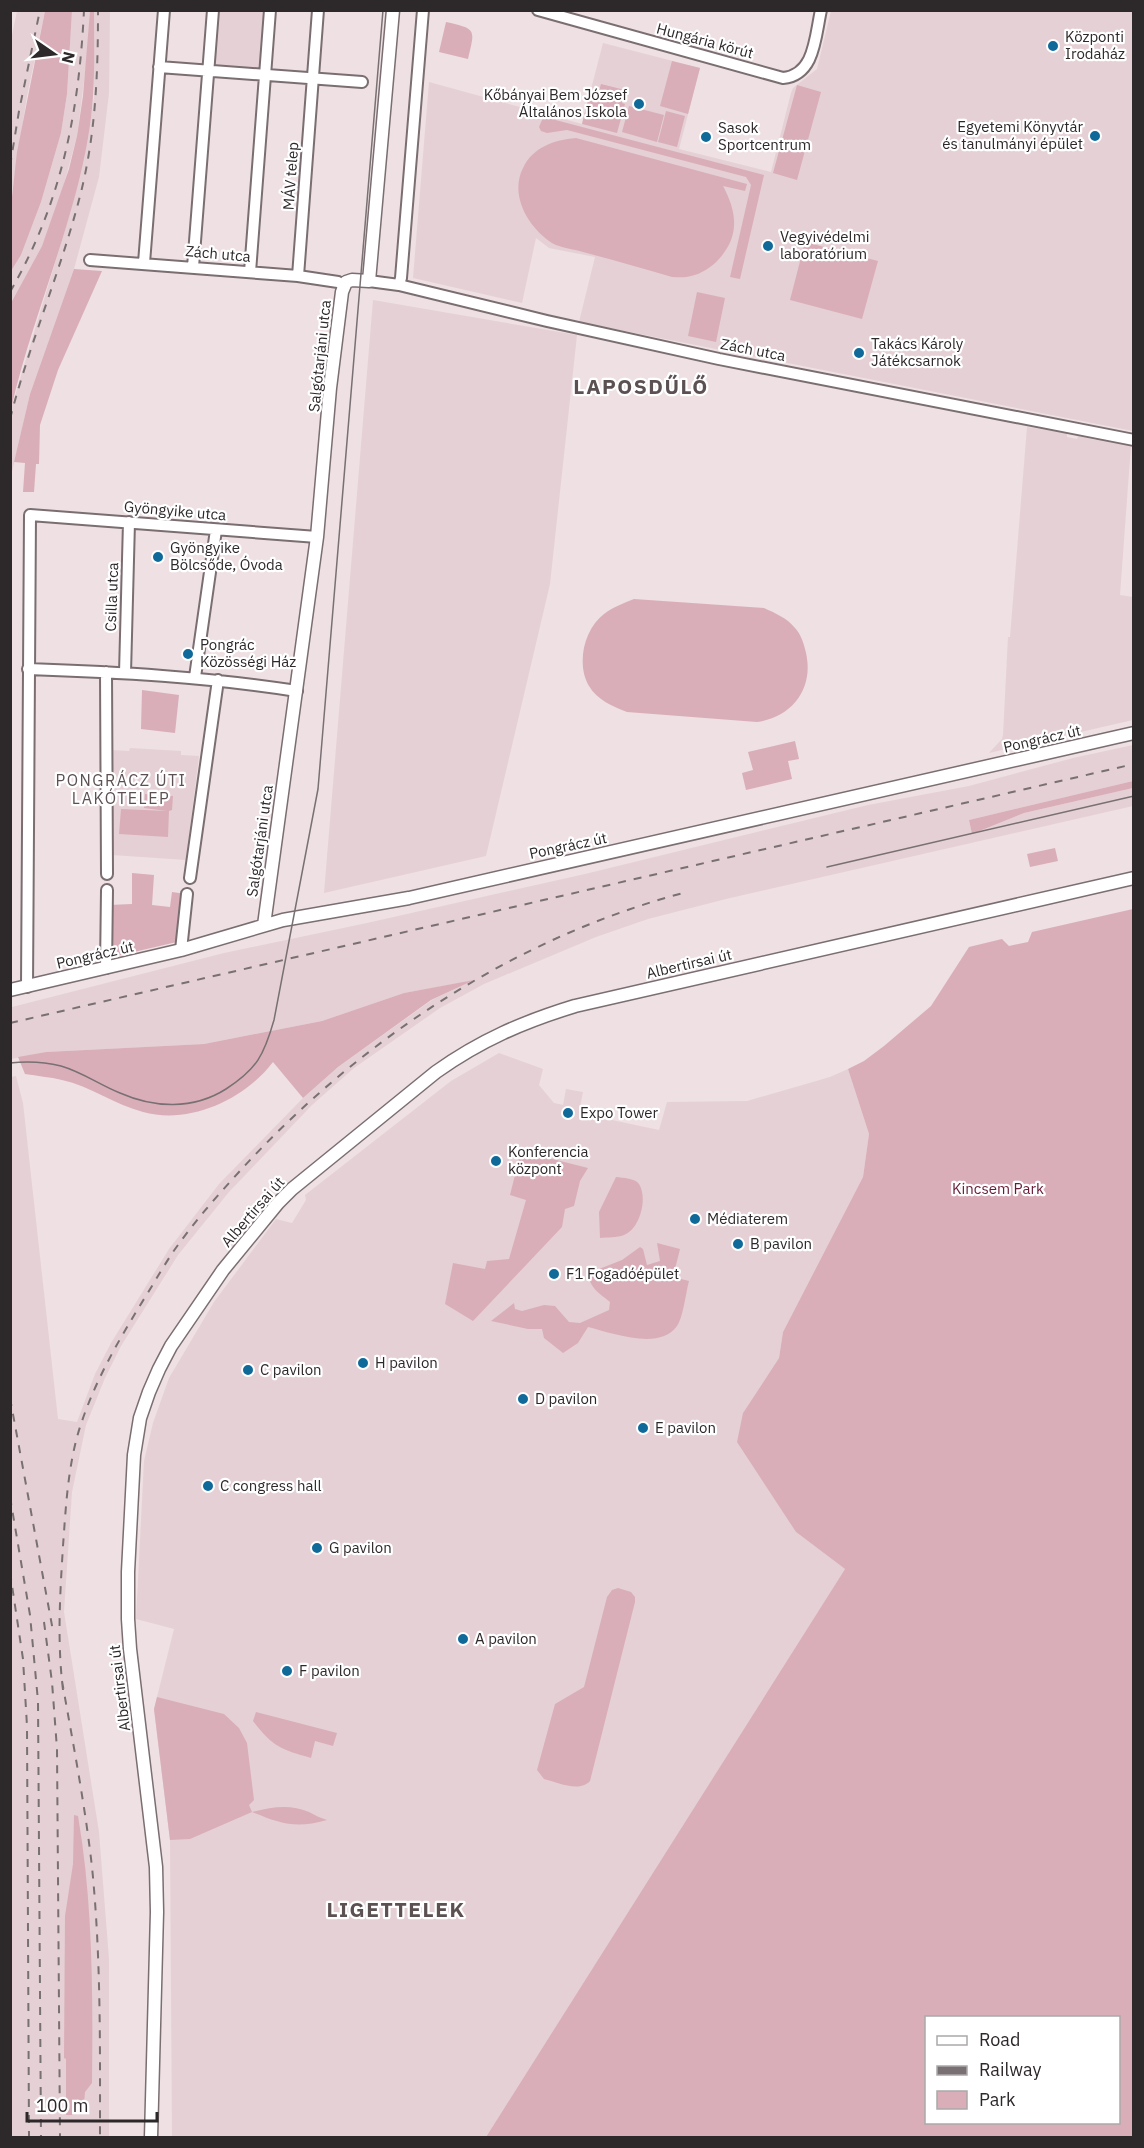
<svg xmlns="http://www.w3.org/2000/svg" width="1144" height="2148" font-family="'IBM Plex Sans',sans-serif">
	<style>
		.built { fill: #e5d0d5 }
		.green { fill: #d9aeb9; fill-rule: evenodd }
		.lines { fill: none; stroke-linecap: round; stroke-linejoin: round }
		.minor-casing { stroke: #7a6e71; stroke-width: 14 }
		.tertiary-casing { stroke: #7a6e71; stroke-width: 15 }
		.minor { stroke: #fff; stroke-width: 10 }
		.tertiary { stroke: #fff; stroke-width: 12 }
		.tram { stroke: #787072; stroke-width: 1.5 }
		.rail { stroke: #787072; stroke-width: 2; stroke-dasharray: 8 8; stroke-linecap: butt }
		.poi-dot { fill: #0f6999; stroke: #fff; stroke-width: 2 }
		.labels { text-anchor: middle; stroke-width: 4.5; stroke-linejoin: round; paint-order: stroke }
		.poi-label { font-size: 15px; fill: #2d2829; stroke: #fff; text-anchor: start }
		.street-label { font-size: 15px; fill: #2d2829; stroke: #fff }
		.park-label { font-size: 15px; fill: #651b37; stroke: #fff }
		.neighbourhood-label { font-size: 16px; letter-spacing: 1.5px; fill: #5b5052; stroke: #fff }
		.district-label { font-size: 21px; font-weight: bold; letter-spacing: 1.5px; fill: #5b5052; stroke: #fff }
	</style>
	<rect width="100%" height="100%" fill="#eee0e3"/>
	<path class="built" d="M17,11H45L27,96L10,205L11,40Z
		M72,11H90L89,42L77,136L58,206L42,246L11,303V271L21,255L41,202L61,133L67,94Z
		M94,11H110L109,93L99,177L74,269L30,394L11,476V409L71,210L88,138L94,97Z
		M215,11H267L262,72L210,68Z
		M831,11H1133V431L579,322L595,257L549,248L536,238L522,303L413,278L429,82L582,124L603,43L700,68L679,149L771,172L791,93L793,88L817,69Z
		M373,300L577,335L550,584L486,856L324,893Z
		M1027,427L1067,433V437L1077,439L1078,436L1096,440L1097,437L1131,445L1120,595L1133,597V720L989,753L1002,739L1003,735L1008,637H1010Z
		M1133,745V781L969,820L972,834L1024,813L1133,788V806L726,899L648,919L596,937L484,984L440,1008L354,1068L312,1105L229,1192L178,1255L121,1346L105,1378L86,1425L72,1492L64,1612L99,1832L109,1959V2137H11V1077L16,1076L23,1103L58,1419L77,1422L95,1374L111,1343L169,1249L219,1184L303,1098L338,1067L432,1000L471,981L404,993L322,1021L204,1044L46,1052L11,1059L10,1002L12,1007L224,953L367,923L585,874L868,805L969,786L1073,758Z
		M130,748L181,751V755L199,756L186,860L112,855L111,750L129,751Z
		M499,1053L543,1069L539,1085L554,1103L563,1105L566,1089L583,1092L580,1107L592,1110L591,1119L612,1120L659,1130L667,1102L747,1101L830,1077L848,1069L869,1134L863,1177L783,1332L779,1358L743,1413L796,1532L845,1569L486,2137H172L170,1840L154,1709L174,1629L136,1619L144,1461L153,1423L169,1378L214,1302L276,1219L292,1223L306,1200L305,1195L451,1081Z"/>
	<path class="green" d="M45,11H72L67,94L61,133L41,202L21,255L11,271V205L17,152Z
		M90,11H94C94,53 96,95 88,138C72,230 32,317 11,409V303L42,246L69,169L77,136L83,96Z
		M446,22C477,29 475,29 468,59L439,52Z
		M672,61L700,68L688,114L660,106Z
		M601,84L625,90L622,103L625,104L617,133L582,124L589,95L597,97Z
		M797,85L821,92L797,180L773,173Z
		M629,106L664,115L657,142L622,132Z
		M666,111L685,116L677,147L658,142Z
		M548,118L764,175L740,279L730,277L751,185L746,177L567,130L547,133L541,131L539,127L542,120Z
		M576,138L747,184L745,191L723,186C737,212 740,236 719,259C712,267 701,274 691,276C685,278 678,277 672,277C642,268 613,260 583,252C574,249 560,248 552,243C529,228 509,196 523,168C533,147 554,140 576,138Z
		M805,242L878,261L862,319L790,300Z
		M74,269L102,271L58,370L40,425L39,464H36L34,492H23L25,463L14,462L30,394Z
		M697,292L725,298L716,342L688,336Z
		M634,599L764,608C775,613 787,618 795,628C801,634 804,644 806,653C814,688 793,717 757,722L627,712C614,707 597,700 589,686C576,664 584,629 604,614C613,607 624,603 634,599Z
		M142,690L179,695L175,733L141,729Z
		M795,741L799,759L788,761L792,779L746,790L742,773L753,770L748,752Z
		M1133,781V788L1024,813L972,834L969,820Z
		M145,794L173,796L172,810L169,811L168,837L119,834L121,809L167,811L144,808Z
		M1055,848L1058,861L1030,867L1027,854Z
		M132,873L154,875L152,905L170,907L172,892L186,894L181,941L108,958L109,905L132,904Z
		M1133,909V2137H486L845,1569L796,1532L737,1442L743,1413L779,1358L783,1332L863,1177L869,1134L848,1069L864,1061L884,1046L931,1006L969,947L1002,939L1009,946L1028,942L1032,932ZM926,2018H1118V2122H926Z
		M474,980L431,1000L338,1067L303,1098L273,1062C245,1099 190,1125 143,1112C116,1105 90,1086 62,1080C50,1077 37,1076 25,1074L18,1057L46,1052L204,1044L322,1021L404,993Z
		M521,1151L588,1168L580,1181L574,1206L565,1209L562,1227L473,1321L445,1304L453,1263L485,1269L487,1261L509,1259L526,1200L510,1195Z
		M616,1177C623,1178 635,1178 639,1184C648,1198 640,1229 624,1235C617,1238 607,1237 600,1238L599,1212Z
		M657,1243L680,1249L673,1277L689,1281C686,1292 683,1318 677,1326C660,1351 612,1333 588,1327L578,1343L563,1353L544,1338L542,1329H528L491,1321L514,1303L515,1309L522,1311L544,1305L555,1306L569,1322L580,1323L609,1310L610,1302C600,1294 588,1287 589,1273L622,1260L640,1247L643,1249L647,1265L660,1261Z
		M618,1588L631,1592L635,1597V1602L590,1781C579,1793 557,1782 544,1779L537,1770L555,1704L584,1687L607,1597L612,1590Z
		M157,1697L224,1714L239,1728L247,1743L254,1800L249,1805L252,1812C272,1807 290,1804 309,1812C315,1815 320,1818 327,1820C296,1829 281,1824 252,1812L190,1839L170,1840L154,1709Z
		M256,1712L337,1733L333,1746L315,1741L311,1758C280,1749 273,1747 253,1721Z
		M74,1815L78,1816C93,1903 93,1994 92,2083L85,2092L84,2104L72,2115H66V2059L64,2058L65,1916L73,1864Z"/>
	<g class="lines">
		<defs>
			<path id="minor" d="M538,10L783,78C815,75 815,37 821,10
				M159,67L362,82
				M90,260L298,276L338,282L343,285
				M144,263L164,10
				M193,267L213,10
				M250,272L270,10
				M298,276L318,10
				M369,281L399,285L547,321L719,359L1134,440
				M399,285L401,278L423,10
				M28,669C118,672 207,677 297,691
				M106,672L107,874
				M125,673L129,522
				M195,677L216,530
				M190,878L218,680
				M181,950L187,894
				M106,968L107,890
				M27,987L30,515L317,537"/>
			<path id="tertiary" d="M264,925L317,537L330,388L342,292L346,282L352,280L369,281L393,10
				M10,990L181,950L283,920L409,898L1134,733
				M151,2138L157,1912L156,1867L130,1649L128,1619V1572L134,1455L140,1418L149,1392L159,1369L171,1346L223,1270L278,1203L292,1189L436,1072C481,1040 523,1022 575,1006L1134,878"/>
		</defs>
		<use href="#minor" class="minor-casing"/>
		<use href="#tertiary" class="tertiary-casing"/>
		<use href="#minor" class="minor"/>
		<use href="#tertiary" class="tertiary"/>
		<path class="tram" d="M827,867L1134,796
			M10,1063C27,1061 45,1062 61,1066C82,1072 100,1085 120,1093C154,1108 193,1110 226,1089C257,1069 264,1055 274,1020L318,789L383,10"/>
		<path class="rail" d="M10,166L19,111L40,10
			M10,292C62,202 79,112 84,10
			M10,419C30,341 63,266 82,188C96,129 98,71 98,10
			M10,1023L1134,764
			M10,1398L53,1631
			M10,1497L30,1615L38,1701L41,2138
			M10,1572L23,1659L27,1726L29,2138
			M44,1622L52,1682L57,1749L60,2138
			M62,1681C73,1743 85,1805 92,1867C101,1957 100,2047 100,2138
			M63,1690C57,1641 60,1595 63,1546C66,1505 68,1461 82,1421C97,1377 120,1338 144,1299C154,1283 163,1267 173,1252C196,1219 224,1188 251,1159C368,1035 518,937 683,893"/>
	</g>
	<g class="poi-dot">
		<circle cx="1053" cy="46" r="6"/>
		<circle cx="639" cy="104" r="6"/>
		<circle cx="1095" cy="136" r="6"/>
		<circle cx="706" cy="137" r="6"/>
		<circle cx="768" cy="246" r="6"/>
		<circle cx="859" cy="353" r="6"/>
		<circle cx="158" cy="557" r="6"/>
		<circle cx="188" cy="654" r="6"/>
		<circle cx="568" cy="1113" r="6"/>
		<circle cx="496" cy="1161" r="6"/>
		<circle cx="695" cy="1219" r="6"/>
		<circle cx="738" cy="1244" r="6"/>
		<circle cx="554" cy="1274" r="6"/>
		<circle cx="363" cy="1363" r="6"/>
		<circle cx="248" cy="1370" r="6"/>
		<circle cx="523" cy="1399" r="6"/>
		<circle cx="643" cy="1428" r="6"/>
		<circle cx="208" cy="1486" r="6"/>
		<circle cx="317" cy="1548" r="6"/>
		<circle cx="463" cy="1639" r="6"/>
		<circle cx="287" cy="1671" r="6"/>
	</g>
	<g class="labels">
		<g class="poi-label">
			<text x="1065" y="42">Központi<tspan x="1065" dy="17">Irodaház</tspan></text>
			<text x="627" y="100" text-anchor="end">Kőbányai Bem József<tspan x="627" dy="17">Általános Iskola</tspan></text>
			<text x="1083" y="132" text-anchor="end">Egyetemi Könyvtár<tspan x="1083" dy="17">és tanulmányi épület</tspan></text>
			<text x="718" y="133">Sasok<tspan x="718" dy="17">Sportcentrum</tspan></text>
			<text x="780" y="242">Vegyivédelmi<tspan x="780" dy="17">laboratórium</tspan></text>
			<text x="871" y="349">Takács Károly<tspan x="871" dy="17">Játékcsarnok</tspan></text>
			<text x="170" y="553">Gyöngyike<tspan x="170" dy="17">Bölcsőde, Óvoda</tspan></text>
			<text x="200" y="650">Pongrác<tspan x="200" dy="17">Közösségi Ház</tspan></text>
			<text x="580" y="1118">Expo Tower</text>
			<text x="508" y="1157">Konferencia<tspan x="508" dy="17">központ</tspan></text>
			<text x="707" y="1224">Médiaterem</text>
			<text x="750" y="1249">B pavilon</text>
			<text x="566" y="1279">F1 Fogadóépület</text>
			<text x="375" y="1368">H pavilon</text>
			<text x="260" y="1375">C pavilon</text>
			<text x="535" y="1404">D pavilon</text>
			<text x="655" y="1433">E pavilon</text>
			<text x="220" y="1491">C congress hall</text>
			<text x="329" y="1553">G pavilon</text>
			<text x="475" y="1644">A pavilon</text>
			<text x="299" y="1676">F pavilon</text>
		</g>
		<g class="street-label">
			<text transform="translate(705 41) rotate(15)" y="5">Hungária körút</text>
			<text transform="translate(291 176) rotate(-86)" y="5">MÁV telep</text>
			<text transform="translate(218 254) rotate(5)" y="5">Zách utca</text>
			<text transform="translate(753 350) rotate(11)" y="5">Zách utca</text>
			<text transform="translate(320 356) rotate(-84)" y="5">Salgótarjáni utca</text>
			<text transform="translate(175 511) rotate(5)" y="5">Gyöngyike utca</text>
			<text transform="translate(112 597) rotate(-88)" y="5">Csilla utca</text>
			<text transform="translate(1042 739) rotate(-13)" y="5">Pongrácz út</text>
			<text transform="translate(260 841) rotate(-82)" y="5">Salgótarjáni utca</text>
			<text transform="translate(568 846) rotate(-12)" y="5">Pongrácz út</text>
			<text transform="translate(95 955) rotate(-13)" y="5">Pongrácz út</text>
			<text transform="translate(689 964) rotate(-13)" y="5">Albertirsai út</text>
			<text transform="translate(253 1212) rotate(-49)" y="5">Albertirsai út</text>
			<text transform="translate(120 1688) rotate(-97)" y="5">Albertirsai út</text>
		</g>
		<g class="park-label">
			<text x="998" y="1194">Kincsem Park</text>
		</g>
		<g class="neighbourhood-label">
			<text x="121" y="786">PONGRÁCZ ÚTI<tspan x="121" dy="18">LAKÓTELEP</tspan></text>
		</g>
		<g class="district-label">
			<text x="641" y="394">LAPOSDŰLŐ</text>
			<text x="396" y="1917">LIGETTELEK</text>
		</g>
	</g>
	<rect width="1144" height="2148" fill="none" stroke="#2d2829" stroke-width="24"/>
	<rect x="925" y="2016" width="195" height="108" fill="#ffffff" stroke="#aba9a9" stroke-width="1.5"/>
	<rect x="937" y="2036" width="30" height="9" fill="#ffffff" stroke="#aba9a9" stroke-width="1.5"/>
	<text x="979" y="2046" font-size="18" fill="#2d2829">Road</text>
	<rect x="937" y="2066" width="30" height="9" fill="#787072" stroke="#aba9a9" stroke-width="1.5"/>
	<text x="979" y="2076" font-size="18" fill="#2d2829">Railway</text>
	<rect x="937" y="2091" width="30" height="18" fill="#d9aeb9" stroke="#aba9a9" stroke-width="1.5"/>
	<text x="979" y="2106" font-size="18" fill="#2d2829">Park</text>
	<g transform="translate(54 54) rotate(104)" stroke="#ffffff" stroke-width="4.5" paint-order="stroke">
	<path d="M0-4.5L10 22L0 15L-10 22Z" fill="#2d2829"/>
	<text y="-9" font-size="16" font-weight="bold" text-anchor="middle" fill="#2d2829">N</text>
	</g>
	<path d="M27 2112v9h130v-9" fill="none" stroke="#2d2829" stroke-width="3"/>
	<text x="36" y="2112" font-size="18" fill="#2d2829" stroke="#ffffff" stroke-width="4.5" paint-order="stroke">100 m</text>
</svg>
